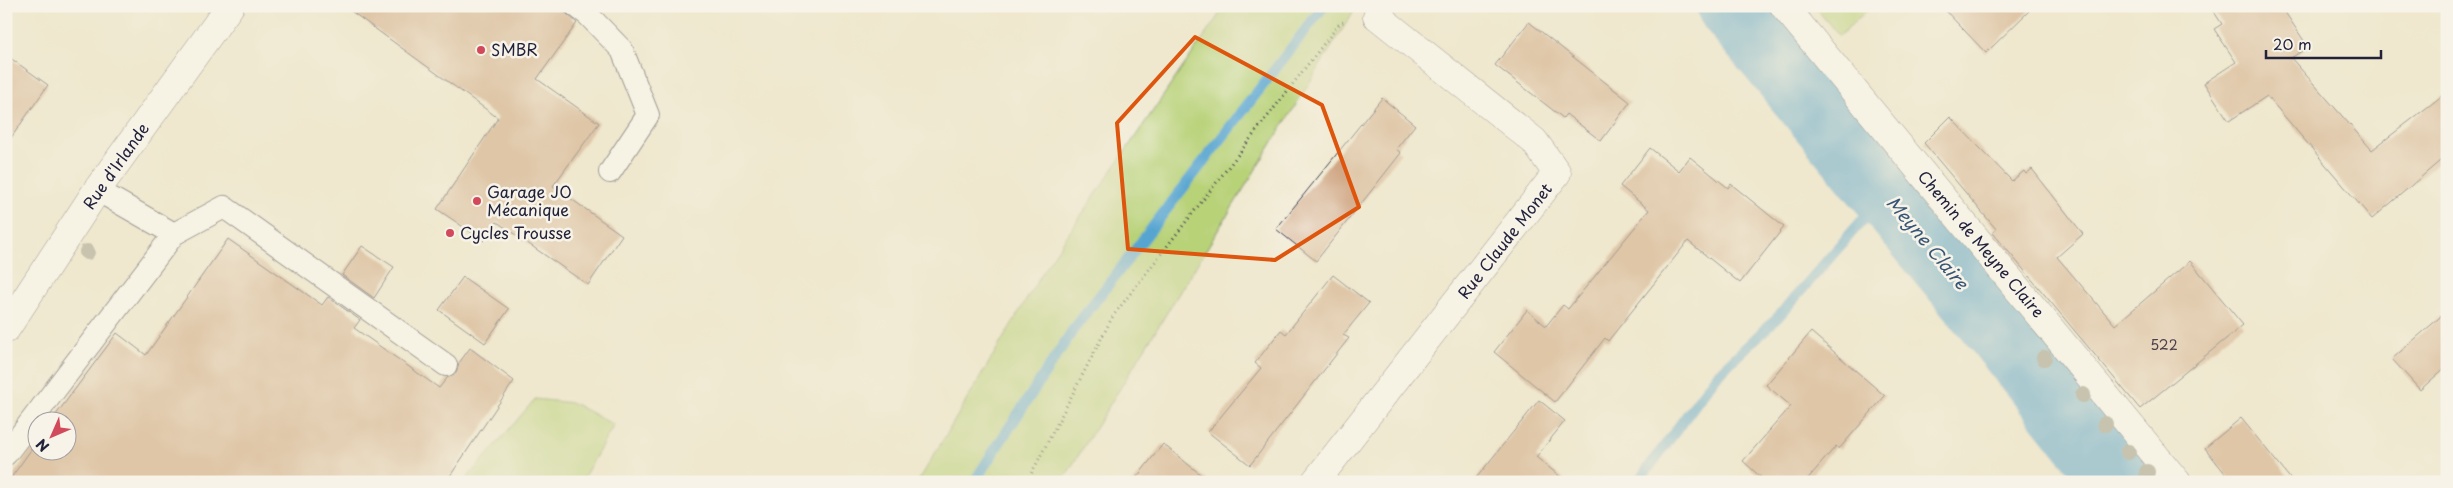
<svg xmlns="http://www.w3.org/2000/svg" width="2453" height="488" font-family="'Playpen Sans',sans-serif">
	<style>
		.green { fill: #b8d278; stroke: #6d7a5a }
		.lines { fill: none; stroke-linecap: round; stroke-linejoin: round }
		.stream { stroke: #57a5d1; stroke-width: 11 }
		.river { stroke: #57a5d1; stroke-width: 69 }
		.building { fill: #cc9e79 }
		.service-casing { stroke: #414051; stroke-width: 24 }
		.minor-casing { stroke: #414051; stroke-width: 29 }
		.tertiary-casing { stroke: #414051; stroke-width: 29 }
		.path { stroke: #414051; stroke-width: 3; stroke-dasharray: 1 4; stroke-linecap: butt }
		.service { stroke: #fff; stroke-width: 22 }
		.minor { stroke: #fff; stroke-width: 28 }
		.tertiary { stroke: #fff; stroke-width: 28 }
		.tree { fill: #979887 }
		.marked { fill: none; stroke: #de560e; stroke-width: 4; stroke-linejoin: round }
		.poi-dot { fill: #d1495b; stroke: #f7f3e8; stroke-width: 2 }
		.labels { text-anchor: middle; stroke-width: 5; stroke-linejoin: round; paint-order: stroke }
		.number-label { font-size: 14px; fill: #4c414a }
		.poi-label { font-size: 16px; fill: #22223b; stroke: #f7f3e8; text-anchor: start }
		.street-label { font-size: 16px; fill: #22223b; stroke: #f7f3e8 }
		.water-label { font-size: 18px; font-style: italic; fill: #375677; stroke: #f7f3e8 }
	</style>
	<rect width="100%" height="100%" fill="#f7f3e8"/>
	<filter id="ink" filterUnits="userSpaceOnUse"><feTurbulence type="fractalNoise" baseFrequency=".02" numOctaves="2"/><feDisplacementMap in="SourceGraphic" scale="10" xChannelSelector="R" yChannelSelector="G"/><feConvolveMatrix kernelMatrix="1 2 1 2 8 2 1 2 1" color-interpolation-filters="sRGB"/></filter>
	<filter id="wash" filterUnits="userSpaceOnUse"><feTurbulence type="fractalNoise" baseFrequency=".0096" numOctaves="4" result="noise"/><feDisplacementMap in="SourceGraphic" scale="20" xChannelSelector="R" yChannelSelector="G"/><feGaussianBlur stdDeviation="1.12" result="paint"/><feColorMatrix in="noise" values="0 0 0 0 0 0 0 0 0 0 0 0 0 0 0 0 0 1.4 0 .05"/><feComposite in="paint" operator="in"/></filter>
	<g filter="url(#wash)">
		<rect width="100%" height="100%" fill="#efe8ce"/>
		<path class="green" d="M1225,6H1357L1062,482H918L1045,268Z
			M1814,6H1872L1839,36Z
			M535,399L573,403L614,425L581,482H464Z"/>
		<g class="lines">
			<path class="stream" d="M974,482L1073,330L1324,6
				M1638,482L1716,376L1778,317L1886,193"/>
			<path class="river" d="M1731,6L1987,315L2120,482"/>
		</g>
		<g id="blocks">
			<path class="building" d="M344,6H558L577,23L537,79L599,123L553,186L622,235L588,285L497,222L484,241L437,209L498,118Z
				M1941,6H2034L1986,53Z
				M2210,6H2281L2308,47L2291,58L2372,150L2447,92V155L2372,219L2267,96L2229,121L2204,83L2236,62L2214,29L2222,24Z
				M1529,22L1630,102L1601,141L1566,114L1563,118L1495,65Z
				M6,55L48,85L6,145Z
				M1382,98L1415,125L1396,149L1401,153L1316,261L1276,229Z
				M1950,117L2012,181L2024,171L2026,174L2032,169L2083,234L2057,257L2115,325L2190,261L2243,325L2140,409L1993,233L1996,229L1924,143Z
				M1650,148L1679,171L1690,157L1728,188L1731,184L1784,227L1740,283L1688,241L1608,341L1605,338L1555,402L1494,352L1527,310L1546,326L1563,305L1568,309L1649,210L1620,186Z
				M228,239L322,305L328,297L360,320L354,328L439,388L447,378L456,373L459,363L470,348L514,381L446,482H8L38,440V450H68V420H52L117,333L146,355Z
				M362,246L394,267L374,298L342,275Z
				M1333,275L1369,303L1343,335L1349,338L1250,465L1208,432L1261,368L1255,363L1281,330L1286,334Z
				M463,277L509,309L485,343L439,310Z
				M2447,311V366L2420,390L2392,359Z
				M1811,332L1885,396L1839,449L1836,446L1805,482H1766L1743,461L1791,406L1766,385Z
				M1539,400L1565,421L1536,457L1567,482H1473Z
				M2241,418L2293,482H2232L2205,448Z
				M1163,444L1210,482H1133Z"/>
		</g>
	</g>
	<g filter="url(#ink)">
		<use href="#blocks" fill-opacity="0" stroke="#414051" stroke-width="1"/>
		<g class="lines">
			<defs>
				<path id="service" d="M576,6L588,15L622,50L648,115L610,172
					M174,234L224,207L446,365
					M6,454L174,234L97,190"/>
				<path id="minor" d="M1784,6L2177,482
					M1315,482L1557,173L1534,141L1377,16L1382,6"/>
				<path id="tertiary" d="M6,329L97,190L230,6"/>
			</defs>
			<use href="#service" class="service-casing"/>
			<use href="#minor" class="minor-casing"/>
			<use href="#tertiary" class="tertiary-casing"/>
			<path class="path" d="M1027,482L1113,316L1340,23L1344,22"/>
			<use href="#service" class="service"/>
			<use href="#minor" class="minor"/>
			<use href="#tertiary" class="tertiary"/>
		</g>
		<g class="tree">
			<circle cx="87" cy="252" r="8"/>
			<circle cx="2044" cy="358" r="8"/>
			<circle cx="2083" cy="395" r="8"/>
			<circle cx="2105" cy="424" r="8"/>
			<circle cx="2128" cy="452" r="8"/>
			<circle cx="2147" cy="472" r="8"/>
		</g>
	</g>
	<path d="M0 0H2453V488H0ZM1195,37L1322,105L1359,207L1275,260L1128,249L1117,123Z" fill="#efe8ce" fill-opacity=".55" fill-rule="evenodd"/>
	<path class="marked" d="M1195,37L1322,105L1359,207L1275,260L1128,249L1117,123Z"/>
	<g class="poi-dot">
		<circle cx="481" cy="50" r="5"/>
		<circle cx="477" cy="201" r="5"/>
		<circle cx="450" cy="233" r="5"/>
	</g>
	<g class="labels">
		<g class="number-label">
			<text x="2164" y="350">522</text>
		</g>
		<g class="poi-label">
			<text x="491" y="56">SMBR</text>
			<text x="487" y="198">Garage JO<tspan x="487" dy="18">Mécanique</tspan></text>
			<text x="460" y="239">Cycles Trousse</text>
		</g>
		<g class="street-label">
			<text transform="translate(116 166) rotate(-55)" y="6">Rue d'Irlande</text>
			<text transform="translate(1505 241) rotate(-52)" y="6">Rue Claude Monet</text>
			<text transform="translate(1981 244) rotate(50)" y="6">Chemin de Meyne Claire</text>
		</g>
		<g class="water-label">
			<text transform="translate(1927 243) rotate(50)" y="6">Meyne Claire</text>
		</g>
	</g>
	<rect width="2453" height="488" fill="none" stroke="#f7f3e8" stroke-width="25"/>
	<g transform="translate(52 436) rotate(225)"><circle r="24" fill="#f7f3e8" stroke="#a29fa3"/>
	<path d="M0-4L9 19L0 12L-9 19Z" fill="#d1495b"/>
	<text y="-8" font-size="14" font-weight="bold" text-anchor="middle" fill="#22223b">N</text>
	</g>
	<path d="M2266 50v8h115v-8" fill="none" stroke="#22223b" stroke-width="2.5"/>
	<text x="2273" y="50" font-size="15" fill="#22223b" stroke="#f7f3e8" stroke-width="4" paint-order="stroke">20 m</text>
</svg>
